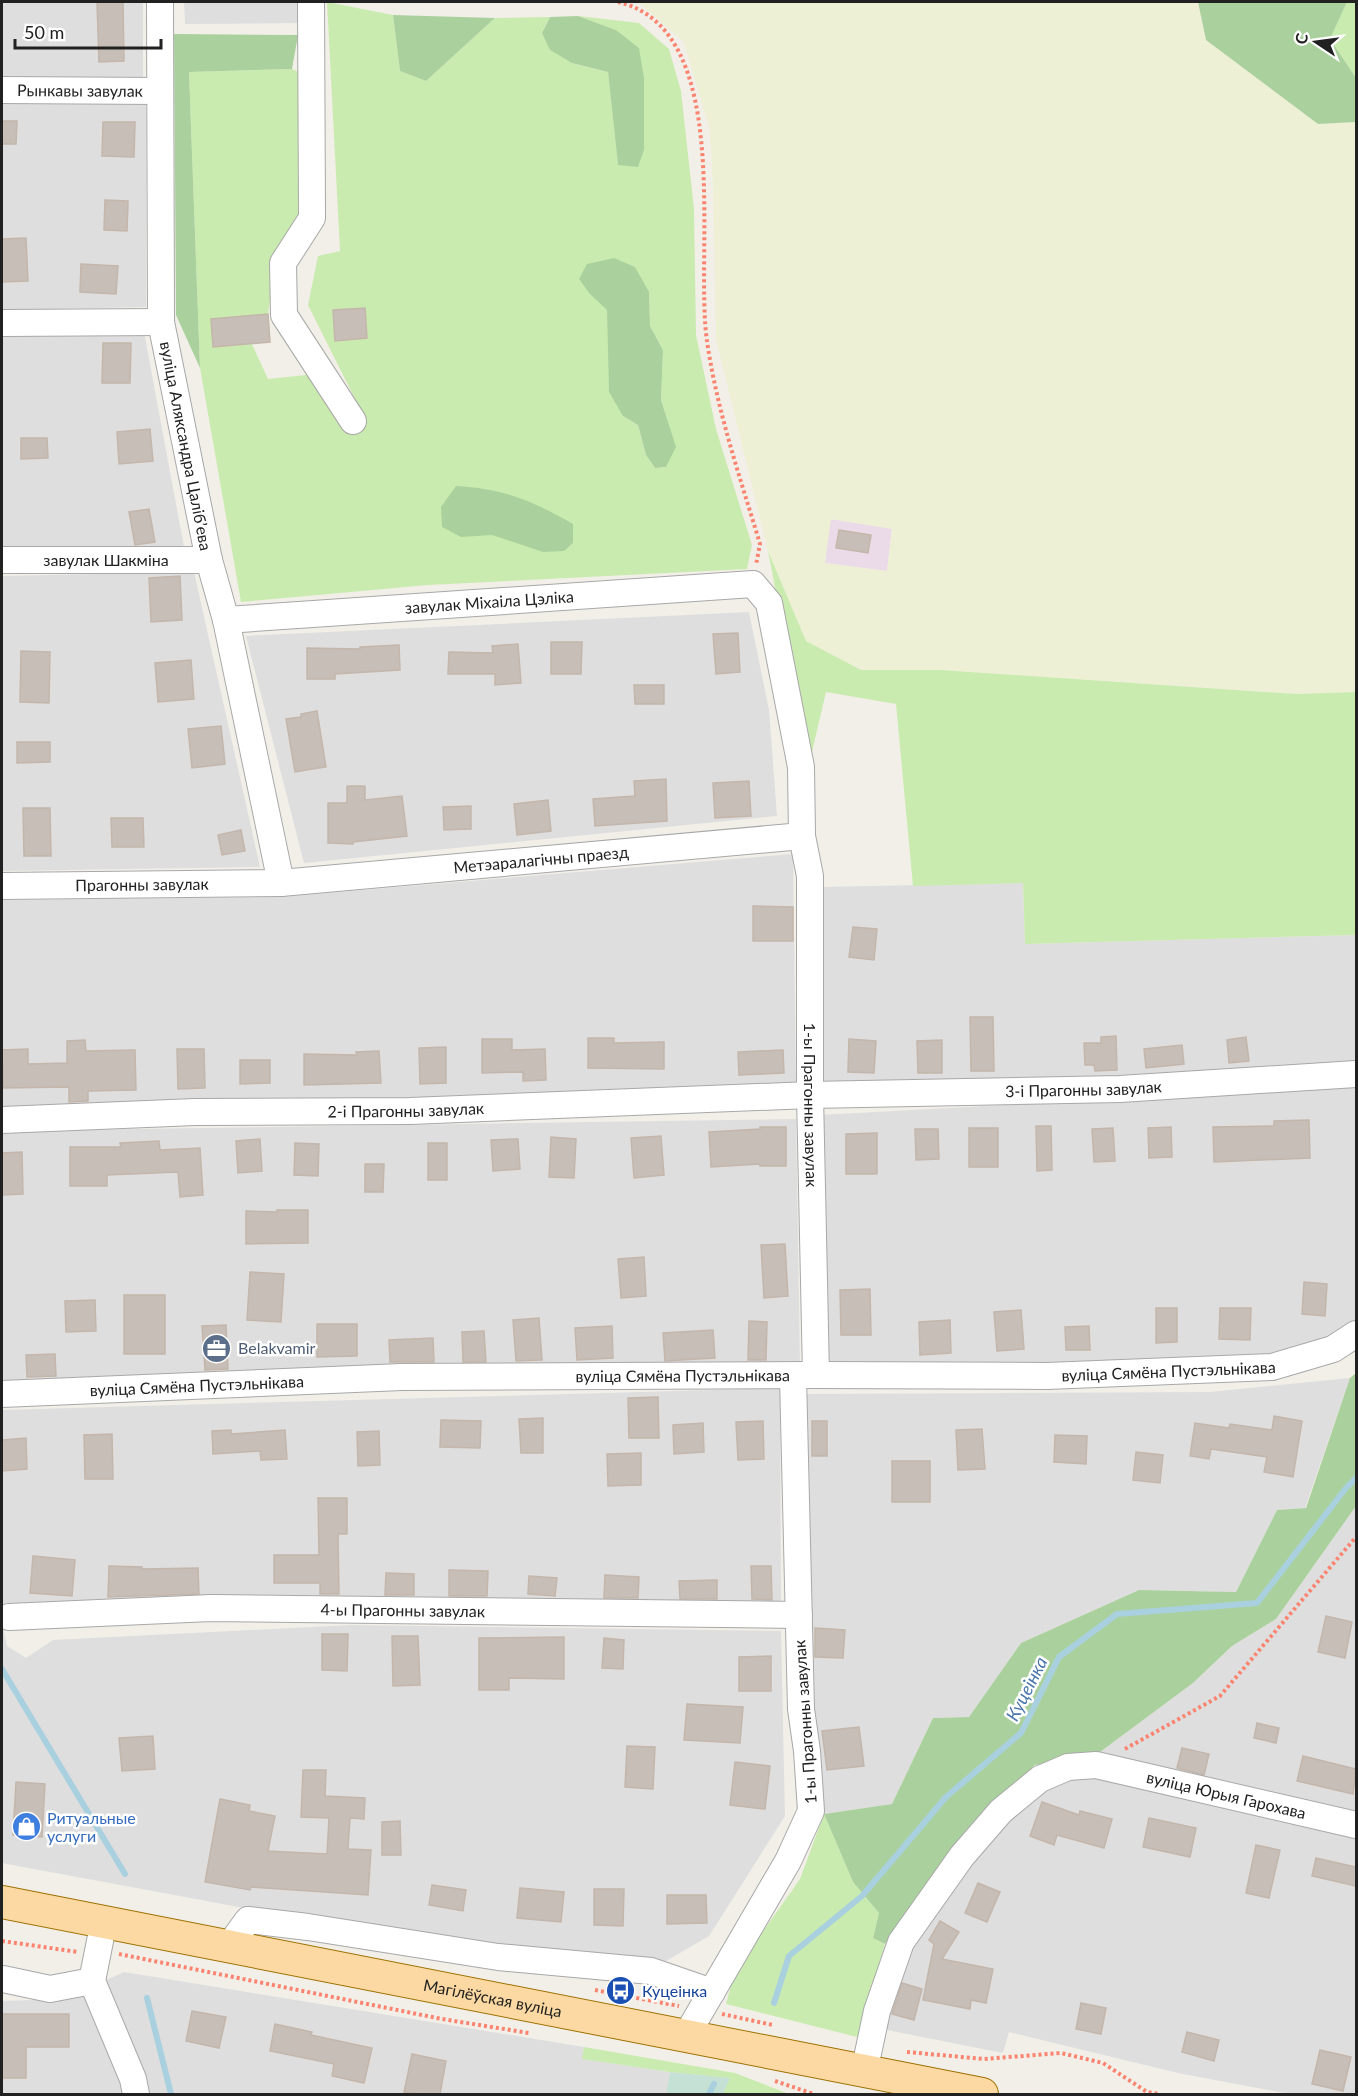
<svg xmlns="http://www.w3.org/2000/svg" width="1358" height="2096" font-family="Lato,sans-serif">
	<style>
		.residential { fill: #dfdede }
		.industrial { fill: #ebdae7 }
		.farmland { fill: #edf0d4; fill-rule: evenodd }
		.grass { fill: #caebaf; fill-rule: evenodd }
		.forest { fill: #aad19d }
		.wetland { fill: #c5e0d5 }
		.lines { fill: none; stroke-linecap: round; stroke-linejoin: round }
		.stream { stroke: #a9d0df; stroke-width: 6 }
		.building { fill: #c7beb7; stroke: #c4b6aa; stroke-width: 1.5 }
		.minor-casing { stroke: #a8a8a8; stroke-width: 28 }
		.major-casing { stroke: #9f7100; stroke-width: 34 }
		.path { stroke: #fb8470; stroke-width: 4; stroke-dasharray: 3 3; stroke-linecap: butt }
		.minor { stroke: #fff; stroke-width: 26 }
		.major { stroke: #fcd9a2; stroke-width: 32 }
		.labels { text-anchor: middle; stroke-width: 5; stroke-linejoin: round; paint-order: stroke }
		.street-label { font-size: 16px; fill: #212121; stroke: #fff }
		.service-label { font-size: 16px; fill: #4e5e75; stroke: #fff; text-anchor: start }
		.shop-label { font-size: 16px; fill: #366cbe; stroke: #fff; text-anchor: start }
		.transit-label { font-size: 16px; fill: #164399; stroke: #fff; text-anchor: start }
		.water-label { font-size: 18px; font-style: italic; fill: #4976ab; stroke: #fff }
	</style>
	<rect width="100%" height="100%" fill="#f2efe8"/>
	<path class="residential" d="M2,2H143V77L2,78Z
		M184,2H302V23L185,24Z
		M146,101V307L2,310V102Z
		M144,332L184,547L2,548V334Z
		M194,572L260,867L2,871V576Z
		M749,612L769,710L777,816L304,863L246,636Z
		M793,854L796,1088L2,1108V900L279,897Z
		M1023,883L1025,944L1356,935V1069L1178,1076L822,1083L823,887Z
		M1356,1086V1321L1334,1337L1266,1360L826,1369L820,1115Z
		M796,1119L800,1364L2,1385V1131Z
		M1350,1378L1305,1508L1277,1510L1236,1592L1139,1590L1021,1643L969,1717L933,1718L892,1804L824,1814L805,1669L807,1394L1210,1392Z
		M780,1388L781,1603L364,1596L2,1611V1410Z
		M1356,1506V2094H1290L1178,2073L1009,2032L1003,2053L882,2029L919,1930L1004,1817L1096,1755L1193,1683L1232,1646L1276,1619Z
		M2,1624L7,1646L26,1658L53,1640L352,1625L781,1631L785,1816L709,1936L661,1964L411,1939L2,1863Z
		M124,1972L584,2047L583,2059L670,2072L666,2094H2V2001L65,1999Z"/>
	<path class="industrial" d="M830,519L892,528L887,571L825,563Z"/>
	<path class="farmland" d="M638,2H1198L1206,40L1318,124L1356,122V692L1296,694L940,670H861L806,641L768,551L716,339L713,189L710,131L684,42ZM831,519L892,529L887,571L825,563Z"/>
	<path class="grass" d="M327,2L393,15L400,71L426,81L495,18L550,17L542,33L572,63L608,72L618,164L644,150L643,115L616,30L578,16L639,23L669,49L681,91L694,209L696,335L716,429L752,545L747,569L428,585L241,602L200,368L189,72L292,69L303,74L305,213L277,256L268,314L211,319L213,346L252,344L268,379L315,374L361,411L308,305L318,256L340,251ZM649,292L650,326L663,350L661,400L667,420L666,467L655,468L646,455L638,425L623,416L610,343L607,310Z
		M1347,2H1356V78L1330,39Z
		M768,551L806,641L861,670H940L1296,694L1356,692V935L1025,944L1023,883L913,886L896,704L826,692L809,765Z
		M824,1814L853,1882L879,1913L873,1938L885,1944L857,2037L726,2004L735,1971L800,1879Z
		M584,2047L735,2073L789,2094H723L729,2078L670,2072L582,2059Z"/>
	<path class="forest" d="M1198,2H1347L1330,39L1356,78V122L1318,124L1206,40Z
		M393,15L495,18L426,81L400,71Z
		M578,16L616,30L639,48L644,78V150L638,167L618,165L608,72L572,63L550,50L542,33L550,17Z
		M174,34L298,35L292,69L189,72L200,368L176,315Z
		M614,258L635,267L649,292L650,326L663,350L661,400L676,447L666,467L655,468L646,455L638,425L623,416L609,392L607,310L590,294L579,279L587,264Z
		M456,486C505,489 531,500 573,524V543L564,551L543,552L492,535L461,537L442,527L441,507Z
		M1356,1373V1506L1276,1619L1232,1646L1193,1683L1096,1755L1035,1765L958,1843L885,1944L873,1938L879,1913L853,1882L824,1814L892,1804L933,1718L969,1717L1021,1643L1139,1590L1236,1592L1277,1510L1306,1508L1350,1378Z"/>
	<path class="wetland" d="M670,2072L730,2078L723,2094H666Z"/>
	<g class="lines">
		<path class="stream" d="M2,1669L125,1874
			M147,1998L171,2094
			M774,2003L789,1956L862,1896L946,1797L1021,1733L1059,1657L1117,1614L1257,1603L1346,1488L1356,1478
			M709,2094L714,2084"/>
	</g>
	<path class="building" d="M97,2H123L124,61L99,62Z
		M2,121H17L16,144H2Z
		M103,122H135L134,157L102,156Z
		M105,200L128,201L127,231L104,230Z
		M26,238L28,281L2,282V239Z
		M81,264L118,266L116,294L80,292Z
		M365,308L367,338L335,341L333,310Z
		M268,314L270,342L213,347L211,319Z
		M103,343H131L130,383H102Z
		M150,429L153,461L119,464L117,432Z
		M21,438H47L48,458L21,459Z
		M149,509L155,542L135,545L129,512Z
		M839,530L871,535L868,553L836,548Z
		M180,576L182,620L151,622L149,578Z
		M738,633L740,672L716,674L713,634Z
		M551,642H582L581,674H551Z
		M518,644L521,683L495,685V674H448L449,652L493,653L492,646Z
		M399,645L400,670L335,674V679H307V648L360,649V647Z
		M21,651L50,652L49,703L20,702Z
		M191,660L194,699L158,702L155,663Z
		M634,685H664V704H635Z
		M317,711L326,767L295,772L286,719L301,717V714Z
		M221,726L225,764L192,768L188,729Z
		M17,742H50V762L17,763Z
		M666,779L667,821L595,826L593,799L635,796L634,781Z
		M749,781L751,816L715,818L713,783Z
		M347,786H365V800L402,796L407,836L353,842V844L328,843V803H347Z
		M548,800L551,831L517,835L514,804Z
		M471,806V829L444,830L443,807Z
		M23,808H50L51,856H24Z
		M111,818H143L144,847H112Z
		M241,830L245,851L222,855L218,835Z
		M753,906L793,907V941H753Z
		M853,927L877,929L874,960L849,957Z
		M970,1017H993L994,1071H971Z
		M1116,1036L1117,1070L1095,1071L1094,1065H1085L1084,1043H1101V1037Z
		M1246,1037L1249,1061L1229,1063L1227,1040Z
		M588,1038H614V1043L664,1042V1069L588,1068Z
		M482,1039H512V1050L545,1049L546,1080L523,1081V1072L482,1073Z
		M849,1039L876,1041L874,1073L848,1072Z
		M85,1040L86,1051L135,1050L136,1090L88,1091V1101L69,1102V1087L3,1088L2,1050L28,1049V1064L67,1063V1041Z
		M942,1040V1073H918L917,1041Z
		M1182,1045L1184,1064L1146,1068L1144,1049Z
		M446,1047V1083L420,1084L419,1048Z
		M177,1049H204L205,1088L178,1089Z
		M783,1050L784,1073L739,1075L738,1052Z
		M379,1051L381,1083L304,1085V1054L357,1055L356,1052Z
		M240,1060H270V1083L240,1084Z
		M1309,1120L1310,1158L1214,1162L1213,1127L1274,1126V1121Z
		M1036,1126H1051L1052,1170L1037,1171Z
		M760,1127H786V1166H760V1164L711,1167L709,1132L760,1129Z
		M1171,1127L1172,1157L1149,1158L1148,1128Z
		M969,1128H998V1167H969Z
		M1113,1128L1115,1161L1094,1162L1092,1129Z
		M915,1129H938L939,1159L916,1160Z
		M877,1133V1174H846V1134Z
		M661,1136L664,1175L634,1178L631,1138Z
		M551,1137L576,1139L574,1178L549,1177Z
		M260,1139L262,1171L238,1173L236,1141Z
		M518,1139L520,1169L493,1171L491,1140Z
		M159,1141L160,1150L200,1148L203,1195L180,1197L178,1172L107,1175V1186H70V1147H121L120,1143Z
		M295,1143L319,1144L318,1176L294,1175Z
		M428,1143H447V1180H428Z
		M22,1152L23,1194L2,1195V1153Z
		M365,1164H384L383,1192H365Z
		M277,1210H308V1243L246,1244V1211L277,1212Z
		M785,1244L788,1296L764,1298L761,1245Z
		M644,1257L646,1296L621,1298L618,1259Z
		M250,1272L284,1274L281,1322L247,1320Z
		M1304,1282L1327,1284L1325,1316L1302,1314Z
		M870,1289L871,1335H841L840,1290Z
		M124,1295H165V1354H124Z
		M95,1300L96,1331L66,1332L65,1301Z
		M1156,1308H1177V1342L1156,1343Z
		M1220,1308H1251L1250,1340L1219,1339Z
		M1021,1310L1024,1349L997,1351L994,1312Z
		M539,1318L542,1360L516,1361L513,1320Z
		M950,1320L951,1353L920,1355L919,1322Z
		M749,1321L767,1322L766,1360H748Z
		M317,1324H357V1356L317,1357Z
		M226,1325L228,1369L205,1370L202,1326Z
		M612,1326L613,1358L577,1360L575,1328Z
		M1089,1326L1090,1350H1066L1065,1327Z
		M713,1330L715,1358L665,1361L663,1333Z
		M484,1331L486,1362H463L462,1332Z
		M433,1338L434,1362H390L389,1340Z
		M55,1354L56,1376L27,1377L26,1355Z
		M658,1397L659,1438H629L628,1398Z
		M1274,1416L1302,1421L1293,1477L1264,1472L1267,1457L1211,1449L1209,1459L1190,1456L1195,1423L1229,1428L1230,1424L1272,1430Z
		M543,1418V1453H521L519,1419Z
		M441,1420L481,1421L480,1448L440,1447Z
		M763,1421L764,1459L738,1460L736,1422Z
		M812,1421H827V1456H812Z
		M703,1423L704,1452L674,1454L673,1425Z
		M982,1429L985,1469L958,1470L956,1430Z
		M231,1430V1434L285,1430L287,1459L261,1460L260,1451L213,1454L212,1431Z
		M379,1431L380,1465L358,1466L357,1432Z
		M112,1434L113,1479H85L84,1435Z
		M1055,1435L1087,1436L1086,1464L1054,1462Z
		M26,1438L27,1469L2,1471V1440Z
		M1136,1452L1163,1455L1160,1483L1133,1480Z
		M641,1453V1485L608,1486L607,1454Z
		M892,1461H930V1502H892Z
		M318,1498H347V1534H338L339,1594H320V1583H274V1555H319Z
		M33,1556L75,1560L72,1596L30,1593Z
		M109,1566L142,1567V1569L198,1568L199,1594L108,1597Z
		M751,1566H771L772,1600L752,1599Z
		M449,1570L488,1571L487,1596H449Z
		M386,1573L414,1574V1595H385Z
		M605,1575L639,1577L638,1598H604Z
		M529,1576L557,1578L555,1596L528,1594Z
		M717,1580V1599H680L679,1581Z
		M1326,1616L1352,1622L1345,1658L1318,1652Z
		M815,1628L845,1630L843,1658L815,1657Z
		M322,1634H348L347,1671L322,1670Z
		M392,1636H418L420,1685L393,1686Z
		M564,1637V1679L509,1678V1690H479V1638Z
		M604,1638L624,1640L623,1669L602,1668Z
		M771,1656V1691H739V1657Z
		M687,1704L743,1707L740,1743L684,1740Z
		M1257,1723L1279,1728L1276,1743L1254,1738Z
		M859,1727L864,1766L827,1770L822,1731Z
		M153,1736L155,1769L122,1771L119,1738Z
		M627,1746L655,1747L653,1789L625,1787Z
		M1182,1748L1209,1754L1204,1775L1177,1768Z
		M1303,1756L1356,1769L1353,1794L1297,1781Z
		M735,1762L770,1766L765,1809L730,1805Z
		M303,1770H326L325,1796L365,1798L364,1819L350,1818L348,1849L371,1850L368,1895L251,1887L250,1890L205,1882L220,1799L250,1805L249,1811L275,1816L268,1851L327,1854L329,1818L301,1817Z
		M16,1782L45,1784L42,1837L13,1835Z
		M1042,1802L1079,1815L1080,1811L1112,1819L1104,1848L1057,1835L1054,1845L1030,1836Z
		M1149,1818L1196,1828L1190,1857L1143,1847Z
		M400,1821L401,1855H382V1822Z
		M1256,1845L1280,1850L1269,1898L1246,1893Z
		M1316,1858L1356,1867V1886L1312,1876Z
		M978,1883L1000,1892L987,1922L965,1913Z
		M432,1885L466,1890L463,1911L429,1905Z
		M520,1888L564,1892L561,1922L517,1918Z
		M594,1889H624L623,1926L594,1925Z
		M667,1895H706L707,1923L667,1924Z
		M940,1921L959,1932L942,1959L993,1969L986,2003L971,2000L970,2009L923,2000L934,1944L929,1940Z
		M902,1983L922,1989L914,2020L892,2014Z
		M1081,2003L1106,2008L1101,2034L1076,2029Z
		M192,2011L226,2017L219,2048L186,2041Z
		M2,2014H69V2047H26V2078H2Z
		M275,2024L312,2032L311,2035L372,2048L364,2083L332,2076L334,2064L270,2051Z
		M1187,2032L1219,2040L1214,2061L1182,2052Z
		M1320,2050L1351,2057L1343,2091L1312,2084Z
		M412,2054L446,2061L440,2094H419L404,2092Z"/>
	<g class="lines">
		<defs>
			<g id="minor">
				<path d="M160,2L161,322L209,560L226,620L281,883"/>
				<path d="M311,2L312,218L283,263L284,315L353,421"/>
				<path id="s1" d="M2,90L160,91"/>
				<path d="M2,323L161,322"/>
				<path id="s2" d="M2,560H209"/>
				<path id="s3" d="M226,620L753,584L769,603L801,767L802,836L810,876V1095L816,1375"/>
				<path id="s4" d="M2,886L281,883L802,836"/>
				<path id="s5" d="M2,1120L195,1112L410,1111L810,1095L1120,1089L1356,1074"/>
				<path id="s6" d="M2,1394L402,1377L816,1375L1047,1376L1272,1367L1333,1349L1356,1334"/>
				<path id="s7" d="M9,1617L211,1608L799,1615"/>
				<path d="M104,1921L92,1981L133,2079L136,2094"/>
				<path d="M229,1946L248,1920L308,1927L498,1957L651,1971L712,1992"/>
				<path d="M3,1979L50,1989L92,1981"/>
				<path d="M686,2036L788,1861L811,1811L807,1751L801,1709L793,1376"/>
				<path id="s8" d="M864,2072L877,2011L901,1942L962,1856L1001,1811L1040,1779L1068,1767L1096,1765L1356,1825"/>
			</g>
			<g id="major">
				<path id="s9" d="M2,1902L982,2094"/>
			</g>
		</defs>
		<use href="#minor" class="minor-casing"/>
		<use href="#major" class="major-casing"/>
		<path class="path" d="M618,2C736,29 694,253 707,341C717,411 740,477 760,544L756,565
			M1125,1749L1220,1696L1356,1537
			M2,1941L78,1952
			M119,1954L442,2019L529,2033
			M595,1990L679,2006
			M722,2014L773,2025
			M907,2052L984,2059L1061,2053L1103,2063L1147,2092L1159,2094
			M775,2081L814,2094"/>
		<use href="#minor" class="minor"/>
		<use href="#major" class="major"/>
	</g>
	<defs>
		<symbol id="office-disc" viewBox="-11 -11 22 22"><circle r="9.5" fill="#5c6f8a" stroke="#fff"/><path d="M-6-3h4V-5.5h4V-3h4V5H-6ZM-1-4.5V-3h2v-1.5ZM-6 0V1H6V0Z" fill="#fff"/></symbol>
		<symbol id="shop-disc" viewBox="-11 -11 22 22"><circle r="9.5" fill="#3f7fe0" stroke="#fff"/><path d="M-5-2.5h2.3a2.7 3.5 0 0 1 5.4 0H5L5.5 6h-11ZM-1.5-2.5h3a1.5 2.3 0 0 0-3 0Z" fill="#fff"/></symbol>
		<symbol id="bus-disc" viewBox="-11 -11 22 22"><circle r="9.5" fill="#1a4fb4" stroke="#fff"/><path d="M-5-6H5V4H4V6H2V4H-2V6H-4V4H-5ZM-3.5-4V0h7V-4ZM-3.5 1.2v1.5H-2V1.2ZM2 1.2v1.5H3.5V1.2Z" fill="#fff"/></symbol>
	</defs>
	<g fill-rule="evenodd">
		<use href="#office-disc" x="200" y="1332" width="33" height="33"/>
		<use href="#shop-disc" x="10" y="1810" width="33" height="33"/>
		<use href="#bus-disc" x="604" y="1974" width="33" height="33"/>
	</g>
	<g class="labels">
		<g class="street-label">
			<text dy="6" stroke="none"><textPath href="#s1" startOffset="78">Рынкавы завулак</textPath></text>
			<text transform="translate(186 446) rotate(79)" y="6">вуліца Аляксандра Цалібʼева</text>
			<text dy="6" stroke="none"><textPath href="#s2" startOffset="104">завулак Шакміна</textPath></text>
			<text dy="6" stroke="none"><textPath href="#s3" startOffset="264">завулак Міхаіла Цэліка</textPath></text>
			<text dy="6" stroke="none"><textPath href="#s4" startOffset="540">Метэаралагічны праезд</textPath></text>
			<text dy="6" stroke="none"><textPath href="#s4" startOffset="140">Прагонны завулак</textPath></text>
			<text dy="6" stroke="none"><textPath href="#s5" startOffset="1082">3-і Прагонны завулак</textPath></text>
			<text dy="6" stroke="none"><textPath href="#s3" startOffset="1059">1-ы Прагонны завулак</textPath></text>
			<text dy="6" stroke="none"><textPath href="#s5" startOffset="404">2-і Прагонны завулак</textPath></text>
			<text dy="6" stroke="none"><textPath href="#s6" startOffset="1167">вуліца Сямёна Пустэльнікава</textPath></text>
			<text dy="6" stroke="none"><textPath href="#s6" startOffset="681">вуліца Сямёна Пустэльнікава</textPath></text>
			<text dy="6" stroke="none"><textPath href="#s6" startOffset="195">вуліца Сямёна Пустэльнікава</textPath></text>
			<text dy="6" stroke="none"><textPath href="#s7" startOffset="394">4-ы Прагонны завулак</textPath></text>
			<text transform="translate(805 1722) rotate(-94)" y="6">1-ы Прагонны завулак</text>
			<text dy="6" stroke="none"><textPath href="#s8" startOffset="543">вуліца Юрыя Гарохава</textPath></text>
			<text dy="6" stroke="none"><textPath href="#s9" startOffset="500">Магілёўская вуліца</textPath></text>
		</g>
		<g class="service-label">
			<text x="238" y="1354">Belakvamir</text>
		</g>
		<g class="shop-label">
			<text x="47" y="1824">Ритуальные<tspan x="47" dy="18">услуги</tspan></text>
		</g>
		<g class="transit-label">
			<text x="642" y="1997">Куцеінка</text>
		</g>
		<g class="water-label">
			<text transform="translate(1027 1689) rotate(-63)" y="6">Куцеінка</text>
		</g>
	</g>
	<rect width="1358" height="2096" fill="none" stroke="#212121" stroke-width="6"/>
	<g transform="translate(1316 42) rotate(283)" stroke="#ffffff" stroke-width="4.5" paint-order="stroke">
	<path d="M0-4.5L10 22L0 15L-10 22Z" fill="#212121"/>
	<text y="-9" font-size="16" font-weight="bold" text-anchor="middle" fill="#212121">С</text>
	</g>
	<path d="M15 39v9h146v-9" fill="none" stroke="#212121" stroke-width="3"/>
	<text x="24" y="39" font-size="18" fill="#212121" stroke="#ffffff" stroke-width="4.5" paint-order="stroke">50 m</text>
</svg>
